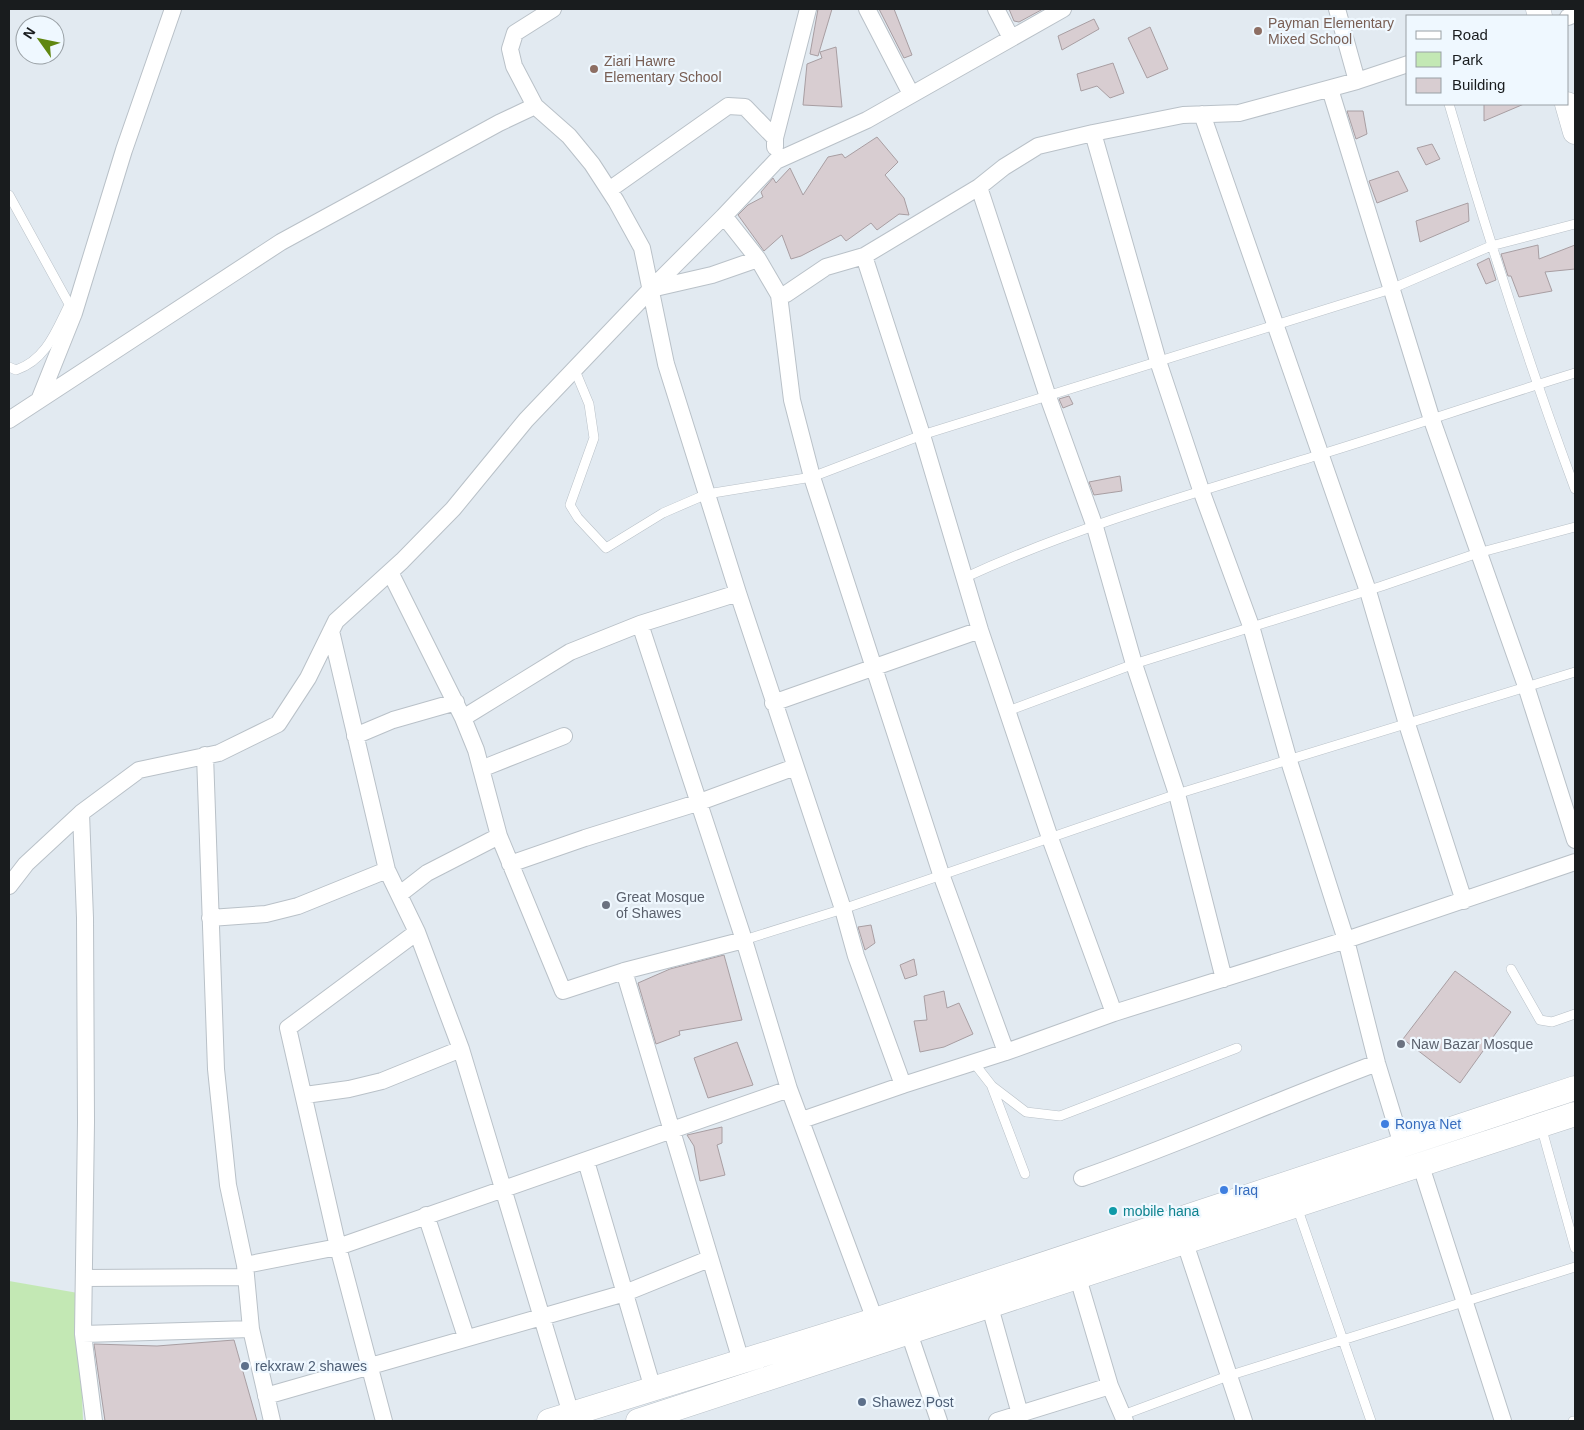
<svg xmlns="http://www.w3.org/2000/svg" width="1584" height="1430" font-family="Helvetica,sans-serif">
	<style>
		.green { fill: #c3e8b4 }
		.building { fill: #d8cdd1; stroke: #a89ea2 }
		.lines { fill: none; stroke-linecap: round; stroke-linejoin: round }
		.lane-casing { stroke: #b9c1c8; stroke-width: 10 }
		.street-casing { stroke: #b9c1c8; stroke-width: 18 }
		.secondary-casing { stroke: #b9c1c8; stroke-width: 25 }
		.lane { stroke: #fff; stroke-width: 9 }
		.street { stroke: #fff; stroke-width: 16 }
		.secondary { stroke: #fff; stroke-width: 24 }
		.education-dot { fill: #8d6e63; stroke: #eff8ff; stroke-width: 2 }
		.worship-dot { fill: #6b7280; stroke: #eff8ff; stroke-width: 2 }
		.shop-dot { fill: #3f7fe0; stroke: #eff8ff; stroke-width: 2 }
		.culture-dot { fill: #0f9aa8; stroke: #eff8ff; stroke-width: 2 }
		.service-dot { fill: #5c6f8a; stroke: #eff8ff; stroke-width: 2 }
		.labels { text-anchor: middle; stroke-width: 4.5; stroke-linejoin: round; paint-order: stroke }
		.education-label { font-size: 14px; fill: #785e54; stroke: #eff8ff; text-anchor: start }
		.worship-label { font-size: 14px; fill: #5b616d; stroke: #eff8ff; text-anchor: start }
		.shop-label { font-size: 14px; fill: #366cbe; stroke: #eff8ff; text-anchor: start }
		.culture-label { font-size: 14px; fill: #0d838f; stroke: #eff8ff; text-anchor: start }
		.service-label { font-size: 14px; fill: #4e5e75; stroke: #eff8ff; text-anchor: start }
	</style>
	<rect width="100%" height="100%" fill="#e2eaf1"/>
	<path class="green" d="M9,1281L78,1293L83,1421H9Z"/>
	<path class="building" d="M818,9H832L818,56L810,54Z
		M879,9H894L912,55L904,58Z
		M1009,9H1043L1019,22L1014,21Z
		M1094,19L1099,29L1062,50L1058,36Z
		M1150,27L1168,69L1147,78L1128,38Z
		M836,47L842,107L803,105L807,64L822,58L820,52Z
		M1113,63L1124,93L1110,98L1097,86L1081,91L1077,74Z
		M1484,104H1524L1484,121Z
		M1347,111H1363L1367,134L1356,139Z
		M877,137L898,162L885,175L904,198L909,215L899,214L877,230L871,223L846,241L841,235L801,256L791,259L782,235L764,251L738,215L748,205L763,197L761,192L773,178L776,183L790,168L803,195L828,157L842,154L845,158Z
		M1432,144L1440,159L1426,165L1417,148Z
		M1398,171L1408,191L1377,203L1369,181Z
		M1468,203L1469,221L1420,242L1416,221Z
		M1538,245L1539,259L1575,245V269L1545,272L1552,291L1519,297L1511,276H1508L1501,254Z
		M1489,258L1496,280L1486,284L1477,264Z
		M1069,396L1073,404L1063,408L1059,399Z
		M1120,476L1122,491L1094,495L1089,482Z
		M871,925L875,943L865,950L858,927Z
		M724,955L742,1020L679,1031L680,1035L656,1044L638,983L670,969Z
		M914,959L917,975L905,979L900,965Z
		M1455,971L1511,1012L1460,1083L1403,1039Z
		M944,991L947,1008L959,1003L973,1034L944,1047L920,1052L914,1021L927,1020L924,996Z
		M737,1042L753,1085L708,1098L694,1058Z
		M722,1127V1143L717,1145L725,1175L700,1181L694,1146L687,1135Z
		M234,1340L257,1421H105L94,1344L157,1346Z"/>
	<g class="lines">
		<defs>
			<path id="lane" d="M1449,104C1487,234 1528,362 1575,489
				M9,195L74,313
				M9,367L16,370C46,360 56,331 69,305
				M574,368L589,404L594,438L570,505L578,518L606,548L663,513L707,494L812,477L922,435L1391,289L1491,246L1575,224
				M964,578C1079,525 1202,491 1322,454C1407,428 1490,399 1575,373
				M1008,711L1134,664L1382,586L1478,553L1575,527
				M744,940L843,909L1177,794L1575,672
				M1511,969L1540,1020L1552,1022L1575,1014
				M974,1063L992,1086L1026,1112L1060,1116L1237,1048
				M992,1087L1025,1174
				M1541,1126L1575,1248
				M1297,1207L1371,1421
				M1123,1415L1228,1376L1575,1267
				M1573,1421H1575"/>
			<path id="street" d="M867,9L911,94
				M996,9L1011,38
				M1337,9L1357,81
				M1568,17L1575,14
				M1330,89L1432,420L1526,686L1575,840
				M535,106L514,66L510,49L515,33L553,9
				M1202,114L1368,591L1407,724L1464,901
				M775,147V138L808,9
				M979,187L1047,394L1095,527L1134,664L1177,794L1224,979
				M609,190L728,106L745,107L775,138
				M864,256L922,435L980,630L1050,838L1114,1013
				M758,259L724,216L776,161L867,120L1063,9
				M651,289L712,275L758,259L779,295L786,294L826,267L864,256L979,187L1004,167L1038,146L1093,133
				M779,295L792,400L812,477L941,874L1006,1052
				M40,398L74,313L124,150L173,9
				M9,420L281,242L499,123L535,106L569,136L592,164L616,201L642,248L666,364L738,593L843,909L856,956L903,1085
				M390,572L463,718L476,750L499,836L563,991L624,971L744,940
				M640,624L744,940L789,1089L878,1328
				M331,631L387,870L417,932L461,1049L571,1414
				M773,703L980,630
				M463,718L570,652L640,624L738,593
				M355,736L393,720L456,702
				M205,755L216,1069L228,1185L245,1265L251,1329L272,1421
				M481,769L564,736
				M81,813L85,918L86,1122L83,1334L94,1421
				M510,864L585,838L697,803L795,767
				M9,886L26,864L81,813L139,770L219,753L278,724L308,678L336,621L402,561L453,509L526,420L651,289L724,216
				M400,894L427,873L499,836
				M210,918L266,914L298,906L387,870
				M624,971L741,1361
				M305,1095L349,1089L382,1081L461,1049
				M802,1120L903,1085L1006,1052L1114,1013L1346,940L1575,862
				M1402,1145L1377,1063L1346,940L1289,761L1251,626L1201,490L1158,361L1093,133L1183,115L1239,113L1357,81L1408,64
				M586,1161L653,1389
				M1421,1166L1503,1421
				M1082,1178C1182,1143 1278,1100 1377,1063
				M426,1215L466,1337
				M1185,1243L1244,1421
				M245,1265L338,1247L789,1089
				M84,1278L246,1277
				M1078,1278L1110,1386L1125,1421
				M990,1307L1020,1414
				M906,1324L939,1421
				M83,1334L251,1329
				M266,1396L625,1293L709,1259
				M384,1421L338,1247L288,1028L417,932
				M997,1421L1110,1386"/>
			<path id="secondary" d="M1538,9L1540,16
				M1567,104L1575,132
				M549,1421L875,1320L1575,1088
				M638,1421L1575,1114"/>
		</defs>
		<use href="#lane" class="lane-casing"/>
		<use href="#street" class="street-casing"/>
		<use href="#secondary" class="secondary-casing"/>
		<use href="#lane" class="lane"/>
		<use href="#street" class="street"/>
		<use href="#secondary" class="secondary"/>
	</g>
	<g class="education-dot">
		<circle cx="1258" cy="31" r="5"/>
		<circle cx="594" cy="69" r="5"/>
	</g>
	<g class="worship-dot">
		<circle cx="606" cy="905" r="5"/>
		<circle cx="1401" cy="1044" r="5"/>
	</g>
	<g class="shop-dot">
		<circle cx="1385" cy="1124" r="5"/>
		<circle cx="1224" cy="1190" r="5"/>
	</g>
	<circle class="culture-dot" cx="1113" cy="1211" r="5"/>
	<g class="service-dot">
		<circle cx="245" cy="1366" r="5"/>
		<circle cx="862" cy="1402" r="5"/>
	</g>
	<g class="labels">
		<g class="education-label">
			<text x="1268" y="28">Payman Elementary<tspan x="1268" dy="16">Mixed School</tspan></text>
			<text x="604" y="66">Ziari Hawre<tspan x="604" dy="16">Elementary School</tspan></text>
		</g>
		<g class="worship-label">
			<text x="616" y="902">Great Mosque<tspan x="616" dy="16">of Shawes</tspan></text>
			<text x="1411" y="1049">Naw Bazar Mosque</text>
		</g>
		<g class="shop-label">
			<text x="1395" y="1129">Ronya Net</text>
			<text x="1234" y="1195">Iraq</text>
		</g>
		<g class="culture-label">
			<text x="1123" y="1216">mobile hana</text>
		</g>
		<g class="service-label">
			<text x="255" y="1371">rekxraw 2 shawes</text>
			<text x="872" y="1407">Shawez Post</text>
		</g>
	</g>
	<rect width="1584" height="1430" fill="none" stroke="#191c1e" stroke-width="20"/>
	<rect x="1406" y="15" width="162" height="90" fill="#eff8ff" stroke="#99a0a5"/>
	<rect x="1416" y="31" width="25" height="8" fill="#ffffff" stroke="#99a0a5"/>
	<text x="1452" y="40" font-size="15" fill="#191c1e">Road</text>
	<rect x="1416" y="52" width="25" height="15" fill="#c3e8b4" stroke="#99a0a5"/>
	<text x="1452" y="65" font-size="15" fill="#191c1e">Park</text>
	<rect x="1416" y="78" width="25" height="15" fill="#d8cdd1" stroke="#99a0a5"/>
	<text x="1452" y="90" font-size="15" fill="#191c1e">Building</text>
	<g transform="translate(40 40) rotate(303)"><circle r="24" fill="#eff8ff" stroke="#99a0a5"/>
	<path d="M0-4L9 19L0 12L-9 19Z" fill="#608710"/>
	<text y="-8" font-size="14" font-weight="bold" text-anchor="middle" fill="#191c1e">N</text>
	</g>
</svg>
